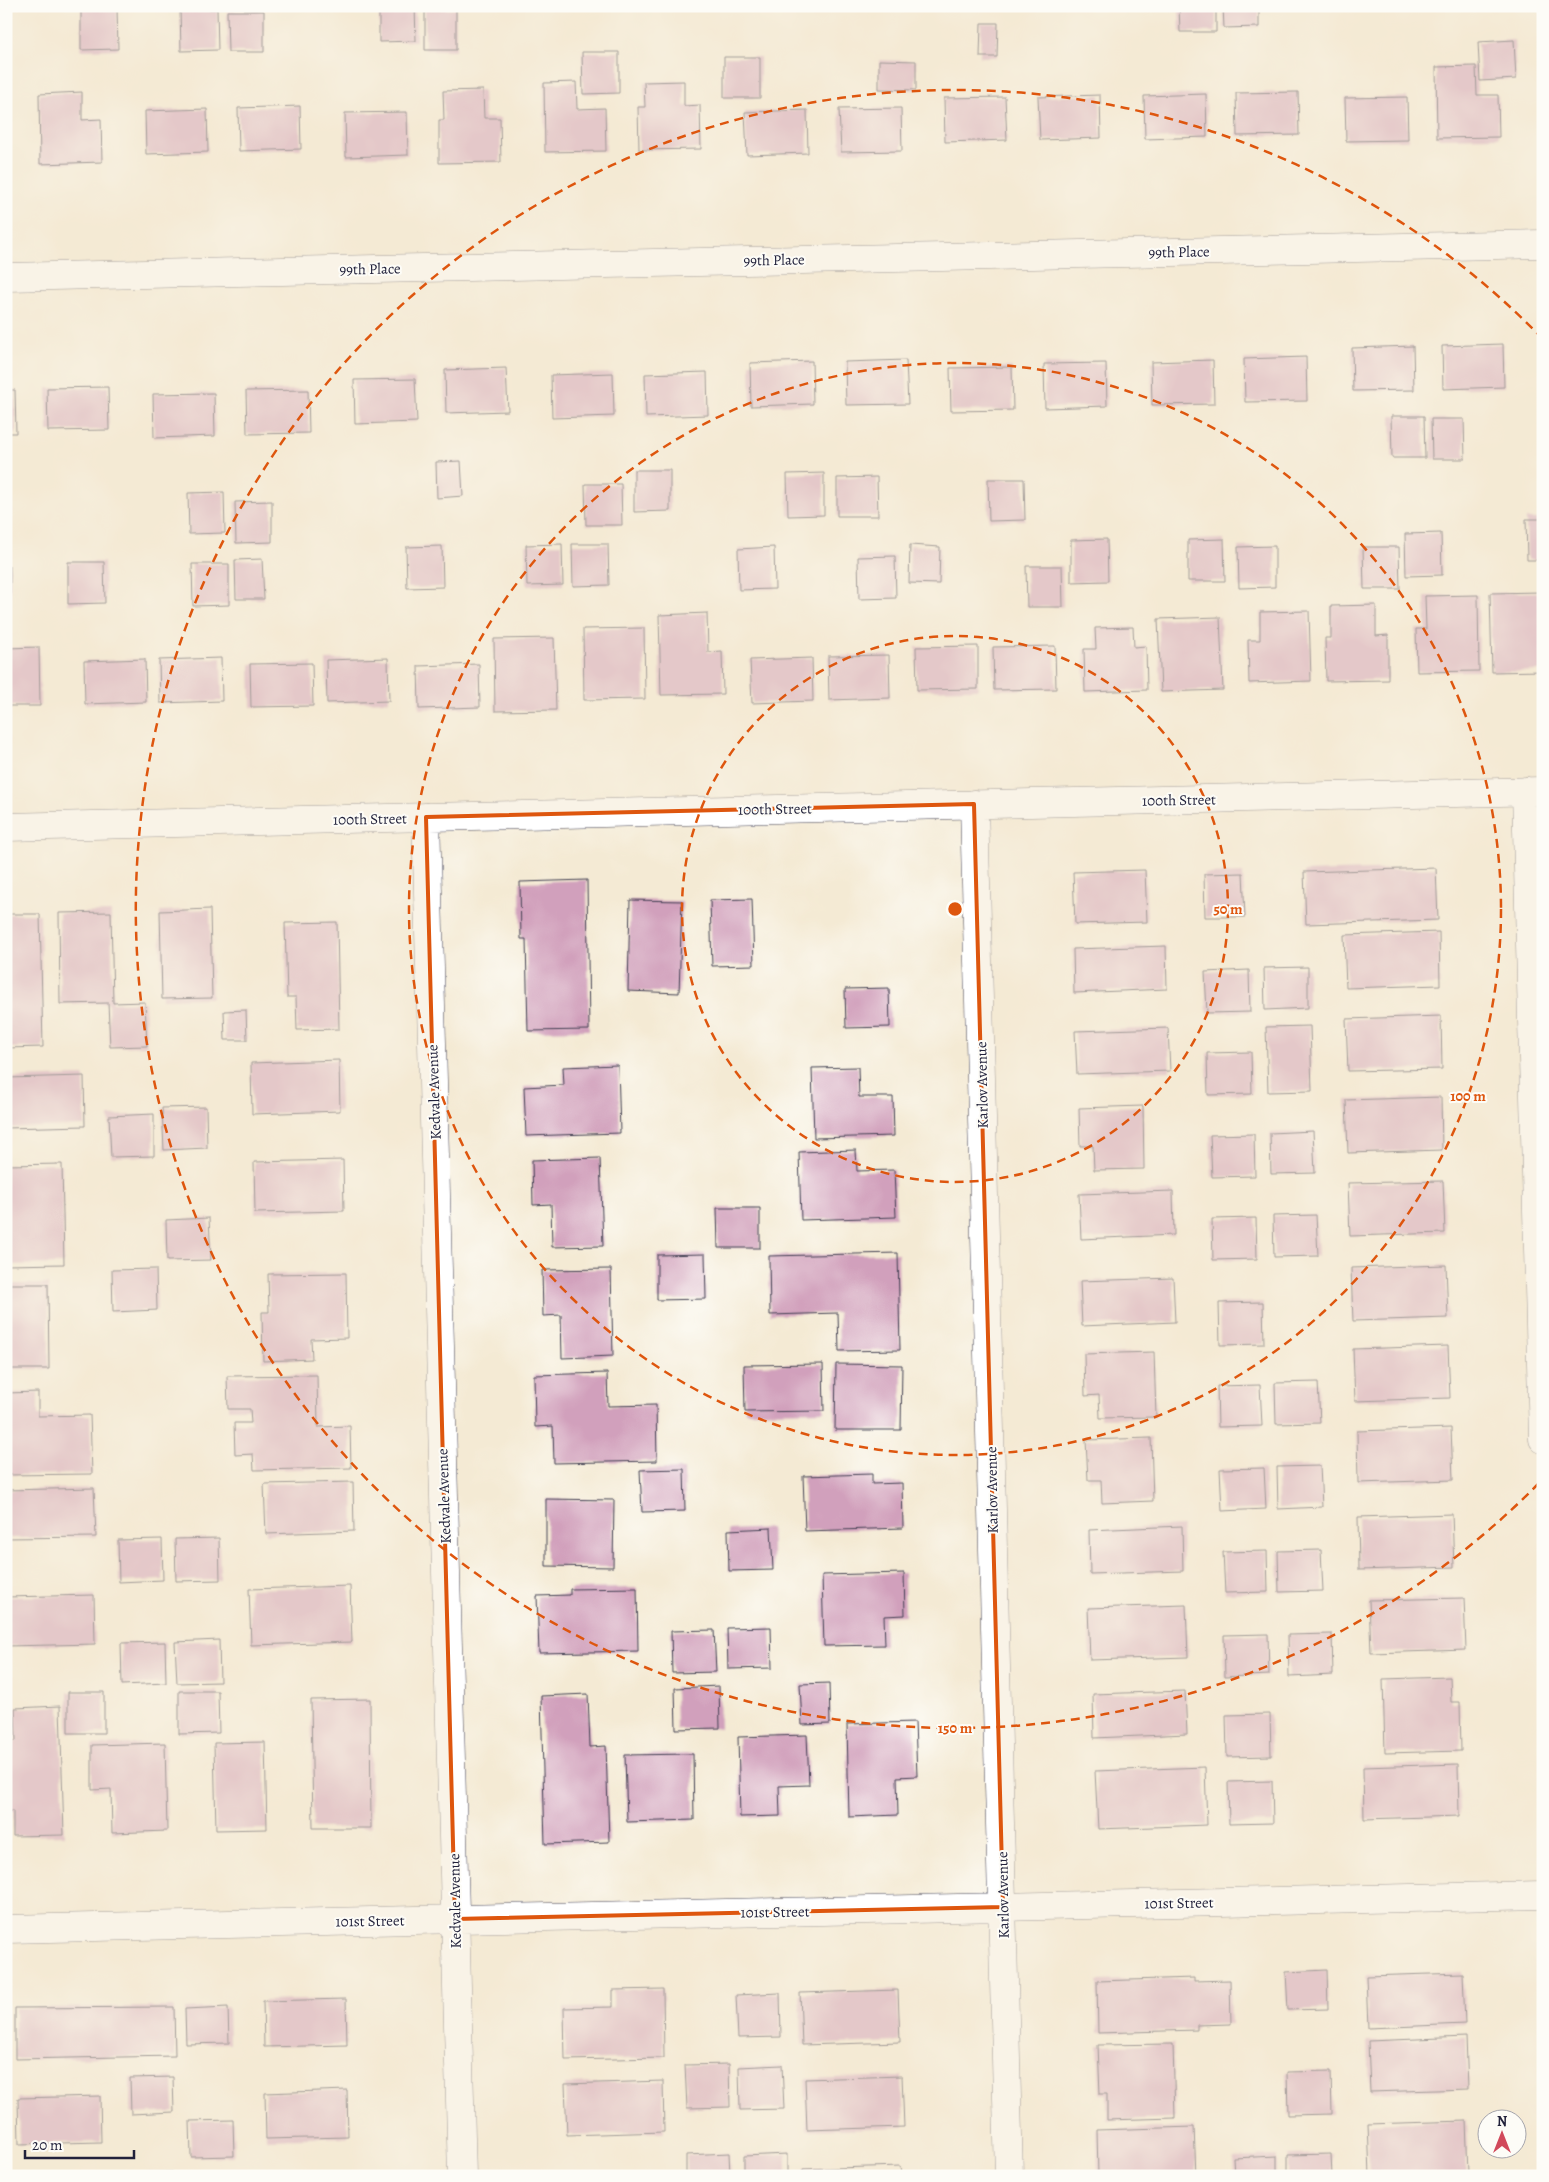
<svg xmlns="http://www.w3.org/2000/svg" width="1549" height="2182" font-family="Alegreya,serif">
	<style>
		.building { fill: #d1a0bc }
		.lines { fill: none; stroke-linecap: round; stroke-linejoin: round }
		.street-casing { stroke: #424052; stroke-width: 29 }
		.street { stroke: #fff; stroke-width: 28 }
		.marked { fill: none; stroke: #de560e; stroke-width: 4; stroke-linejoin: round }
		.ring { fill: none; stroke: #de560e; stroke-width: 2.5; stroke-dasharray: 9 6 }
		.labels { text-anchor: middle; stroke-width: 4; stroke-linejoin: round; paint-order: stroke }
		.street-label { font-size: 15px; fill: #22223b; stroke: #fdfcf7 }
		.centre { fill: #de560e; stroke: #fdfcf7; stroke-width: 2.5 }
		.ring-label { font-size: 15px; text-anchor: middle; font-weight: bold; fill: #de560e; stroke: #fdfcf7; stroke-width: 4; stroke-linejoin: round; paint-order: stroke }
	</style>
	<rect width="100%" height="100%" fill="#fdfcf7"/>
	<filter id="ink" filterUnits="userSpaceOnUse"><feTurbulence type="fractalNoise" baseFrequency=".02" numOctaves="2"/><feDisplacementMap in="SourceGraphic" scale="10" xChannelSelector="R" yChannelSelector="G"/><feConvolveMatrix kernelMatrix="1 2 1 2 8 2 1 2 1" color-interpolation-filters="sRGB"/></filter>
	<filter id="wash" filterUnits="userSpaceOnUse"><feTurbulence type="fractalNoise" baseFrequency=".0096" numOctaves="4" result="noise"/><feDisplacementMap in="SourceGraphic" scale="20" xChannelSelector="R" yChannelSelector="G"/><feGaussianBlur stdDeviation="1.12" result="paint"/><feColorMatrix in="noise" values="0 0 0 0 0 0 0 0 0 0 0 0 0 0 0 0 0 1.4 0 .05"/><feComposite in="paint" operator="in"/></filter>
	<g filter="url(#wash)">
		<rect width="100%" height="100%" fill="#f4ead4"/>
		<g id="blocks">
			<path class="building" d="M379,6H415L416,41L379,42Z
				M1179,6H1216V32H1180Z
				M1223,6H1259V27L1224,28Z
				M117,8L118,49L81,50V9Z
				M180,9H217L218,50L181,51Z
				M425,9H456V50H425Z
				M227,11H264V52H228Z
				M981,23H998L997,57H980Z
				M1514,40L1516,79L1480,81L1478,42Z
				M582,52H619V93L583,94Z
				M724,57H760V98H724Z
				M879,60L916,61V90L879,89Z
				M1476,66L1477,95H1498L1499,137L1437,138L1436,67Z
				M684,81V106L700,105L701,149L639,150L638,107H645L644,82Z
				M576,82L577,109L605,108L606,151L545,152L544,83Z
				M483,90L484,118H500L501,162L439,163V120H444L443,91Z
				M82,92V120L101,119L102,162L40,164L39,94Z
				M1298,92L1299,135L1237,136L1236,93Z
				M1206,94L1207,137L1145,139L1144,96Z
				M1100,95L1101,138L1040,140L1038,97Z
				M1005,97L1007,140L945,142L944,98Z
				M1407,97L1408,140L1346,141L1345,98Z
				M300,106L301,149L239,151L238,108Z
				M901,108L902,151L841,152L839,109Z
				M207,109L208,152L146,154L145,111Z
				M807,110L808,153L747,155L745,112Z
				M407,112L408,155L346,157L345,113Z
				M6,121H8L9,164H6Z
				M1503,344L1504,387L1443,389L1442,346Z
				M1413,346L1414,390L1353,391L1352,348Z
				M1306,357L1307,401L1245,402L1244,359Z
				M906,360L908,404L846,405L845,362Z
				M1213,360L1214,404L1152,405L1151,362Z
				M812,361L813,404L751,406L750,363Z
				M1106,363L1107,406L1045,408L1044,364Z
				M1012,367L1013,410L951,411L950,368Z
				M506,368L508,411L446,413L445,370Z
				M707,372L708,415L646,417L645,374Z
				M613,373L614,416L552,418L551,375Z
				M415,379L417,422L355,424L354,380Z
				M108,387L109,430L48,431L47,388Z
				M6,390H15L16,433H6Z
				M308,390L309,433L247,434L246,391Z
				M214,393L215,436L154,438L153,394Z
				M1391,416H1424L1425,458H1392Z
				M1431,419H1464L1465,459H1432Z
				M461,461L463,496L437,498L436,462Z
				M634,470H670V511L634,512Z
				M824,473V515L788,516L787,474Z
				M877,477L878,516H837V478Z
				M988,479H1024L1025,520L989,521Z
				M585,484H621L622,525H586Z
				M224,492L225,533L189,534L188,493Z
				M272,501V542L236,543L235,502Z
				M1526,519H1543V560H1527Z
				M1441,533L1442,575L1406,576L1405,534Z
				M1107,539L1108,581L1071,582V540Z
				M1224,539L1225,581H1188V540Z
				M562,544L563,585L527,586L526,545Z
				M572,544H608L609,585L573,586Z
				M910,545L940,547L939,584L909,583Z
				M442,546L443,587L407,588L406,547Z
				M1275,546V587L1239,588L1238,547Z
				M774,547L775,589L739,590L738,549Z
				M1363,547H1399L1400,589H1364Z
				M895,556L896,598L859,599L858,557Z
				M262,559L264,599H236L235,560Z
				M68,562H104L105,603L68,604Z
				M192,564H229V605L193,606Z
				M1026,566H1062L1063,607H1027Z
				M6,567H10V609H6Z
				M1541,592L1543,671L1492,672L1490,593Z
				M1478,595L1479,671L1417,672L1416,629H1426L1425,596Z
				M1376,605V636L1388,635V680L1326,681L1325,638H1331V606Z
				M1309,611L1311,681L1249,683L1248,640H1260V612Z
				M707,613L708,652L722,651L723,694L661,695L659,615Z
				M1220,617L1223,690L1161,692L1158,619Z
				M1133,627L1134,647L1146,646L1147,690L1085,692L1084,649H1096L1095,628Z
				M644,628L645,699L584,700L583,629Z
				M554,638L556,710L495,711L494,639Z
				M978,646V689L917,690L916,647Z
				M1055,646L1056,689L994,690L993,647Z
				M39,647L40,706H6V648Z
				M889,655L890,698L829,700L828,656Z
				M221,658L222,701L160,703L159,660Z
				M388,658L389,701L327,703L326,660Z
				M812,658L813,701L752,703L750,660Z
				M145,659L146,702L85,704L84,661Z
				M312,663L313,706L251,707L250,664Z
				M479,664L480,707L419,709L418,666Z
				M1436,868L1438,920L1306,924L1304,872Z
				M1145,870L1147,922L1075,924L1073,872Z
				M1243,873L1245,917H1205L1204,874Z
				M587,880L589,1030L528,1031L526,939H521L520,882Z
				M752,899L754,965L712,966L710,900Z
				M630,900L682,901L679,993L628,991Z
				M210,909L212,998L162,999L160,911Z
				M111,912L113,1003L145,1002L147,1046L110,1047L108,1003L60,1004L59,913Z
				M6,914H40L43,1047L6,1048Z
				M337,922L339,1029L297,1030L296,997H287L285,923Z
				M1439,932L1440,985L1346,988L1344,935Z
				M1166,946L1167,989L1074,993L1073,949Z
				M1308,967V1008L1265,1010L1264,968Z
				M1249,970L1250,1012L1207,1013L1205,972Z
				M889,988L890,1027L846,1028L845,989Z
				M246,1010L247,1040H225L224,1011Z
				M1441,1016L1442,1069L1348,1071L1346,1019Z
				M1310,1026L1312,1091L1268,1092L1266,1027Z
				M1168,1028L1170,1071L1077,1074L1075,1031Z
				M1251,1052L1252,1094L1208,1095L1207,1053Z
				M339,1060L340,1111L252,1114L251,1063Z
				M618,1065L620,1133L526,1136L524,1087L564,1085L563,1067Z
				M858,1067L859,1097H893L894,1136L814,1138L812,1068Z
				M84,1076L85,1126L6,1128V1078Z
				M1441,1097L1442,1150L1348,1153L1346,1100Z
				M1143,1106L1144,1169L1094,1170L1093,1146H1080L1079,1108Z
				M206,1107L207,1148L164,1150L162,1108Z
				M154,1114V1156L111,1157L109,1116Z
				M1313,1131L1315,1173L1271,1174L1270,1133Z
				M1254,1134L1255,1176L1212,1177L1210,1135Z
				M856,1150L857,1171L894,1170L896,1217L801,1220L799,1152Z
				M600,1158L603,1246L552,1247L551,1204L533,1205L532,1160Z
				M343,1160L344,1211L255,1213L254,1162Z
				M62,1164L64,1264L6,1265V1165Z
				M1443,1181L1445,1233L1350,1236L1348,1183Z
				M1173,1191L1174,1235L1081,1239L1079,1194Z
				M717,1208H760V1248H718Z
				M1316,1215L1318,1256L1274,1257L1273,1216Z
				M209,1218L211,1260L167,1261L166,1220Z
				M1256,1218L1257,1259L1213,1260L1212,1219Z
				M898,1253L900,1350L839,1351L838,1313L770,1315L769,1256Z
				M705,1254L706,1299L657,1300V1255Z
				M1446,1265L1448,1318L1353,1321L1351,1268Z
				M156,1269L157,1310L113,1312L112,1270Z
				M611,1269L613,1356L562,1358L561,1315L543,1316L542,1270Z
				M346,1273L347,1338L311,1339L312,1359L263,1361L262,1312H269L268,1274Z
				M1173,1278L1175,1322L1082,1326L1080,1281Z
				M6,1284H48L49,1369H6Z
				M1263,1302L1264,1344L1220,1345L1219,1303Z
				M1448,1346L1450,1398L1355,1401L1353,1349Z
				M1154,1352L1156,1417L1100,1418L1099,1395L1085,1396L1084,1354Z
				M823,1364L824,1411L745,1412L744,1365Z
				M836,1364L902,1365L901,1430H835Z
				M607,1373L608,1406L656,1405L657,1461L554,1463L553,1426L535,1427L534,1375Z
				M317,1375L318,1427L350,1426L351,1468L254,1470L253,1454L235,1455L234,1423H251L250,1409H228L227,1376Z
				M1318,1382L1320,1423L1276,1424L1275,1383Z
				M1260,1385L1262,1426L1218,1427L1217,1386Z
				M38,1392V1416L90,1415L92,1474L6,1475V1393Z
				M1451,1428L1453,1480L1358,1483L1357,1431Z
				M1151,1438L1153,1501L1102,1503L1101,1480H1088L1086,1440Z
				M1320,1466L1322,1507L1278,1509L1277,1467Z
				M1264,1468L1266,1509L1222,1511L1220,1469Z
				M684,1469L685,1511L642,1512L640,1470Z
				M872,1474V1484L902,1483L903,1528L805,1531L803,1476Z
				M353,1482L354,1531L266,1534L264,1484Z
				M94,1488L96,1537L6,1538V1490Z
				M546,1499L614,1500L613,1567L546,1566Z
				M1452,1514L1454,1567L1359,1570L1358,1517Z
				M1182,1526L1183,1571L1090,1574L1089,1530Z
				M771,1528L773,1570L729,1571L728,1530Z
				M219,1538L220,1580L176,1581L175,1539Z
				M162,1539L163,1580L119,1582L118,1540Z
				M1321,1550L1323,1591L1279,1592L1278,1551Z
				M1267,1551L1268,1592L1225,1593L1223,1552Z
				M904,1573L905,1615L884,1616L885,1645L824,1646L822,1575Z
				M350,1586L352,1642L251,1645L249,1589Z
				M637,1588L638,1651L539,1653L537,1596L570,1595V1589Z
				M94,1595L95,1644L7,1646L6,1597Z
				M1464,1598L1466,1650L1371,1653L1369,1600Z
				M1186,1605L1188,1657L1090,1660L1088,1608Z
				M771,1627L772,1668L728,1669L727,1628Z
				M714,1630L716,1672L672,1673L671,1631Z
				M1268,1634L1269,1675L1225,1677L1224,1635Z
				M1332,1634L1333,1675L1289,1677L1288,1635Z
				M219,1640L220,1682L177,1683L175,1642Z
				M165,1642L166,1683L122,1685L121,1643Z
				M1450,1677L1451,1702H1460L1461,1751L1385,1753L1383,1679Z
				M829,1683L830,1724L802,1725L800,1684Z
				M719,1686L720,1728L676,1729L675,1688Z
				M179,1691H218L219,1733L179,1734Z
				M1185,1691L1187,1734L1094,1738L1093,1694Z
				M68,1692H104V1733H68Z
				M588,1694L590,1747L606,1746L609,1842L545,1844L541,1696Z
				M370,1699L371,1828H313L311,1700Z
				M60,1706L64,1835L13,1836V1811H6V1741H16L15,1708Z
				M1270,1714L1271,1756L1227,1757L1226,1715Z
				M915,1722L917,1776L897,1777L898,1815L849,1817L847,1724Z
				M807,1735L809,1785L779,1786L780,1816L740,1817L738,1737Z
				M265,1742L267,1829L216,1830L214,1743Z
				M165,1743L167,1831L112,1833L111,1789L92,1790V1745Z
				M693,1754L694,1820L627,1822L625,1755Z
				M1458,1764L1459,1816L1364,1819L1363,1767Z
				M1205,1767L1207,1825L1098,1829L1095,1771Z
				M1272,1781L1273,1823L1229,1824L1228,1782Z
				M1327,1970L1328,2009L1288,2010L1286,1972Z
				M1463,1973L1465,2024L1368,2028L1366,1976Z
				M1194,1978V1981L1230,1980L1231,2024L1197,2025V2030L1098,2033L1097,1981Z
				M663,1989L664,2058L565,2060L564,2008L613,2007V1990Z
				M898,1990L900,2042L802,2045L800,1993Z
				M780,1993L781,2037L738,2038L736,1995Z
				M346,1999L347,2045L264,2047L263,2001Z
				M174,2007L175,2056L15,2059V2008Z
				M228,2007L229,2043L186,2044L185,2009Z
				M1466,2037L1468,2089L1370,2092L1368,2041Z
				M1173,2044L1175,2118L1107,2120V2094H1100L1098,2045Z
				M729,2064L730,2107L687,2108L685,2065Z
				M782,2065L784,2109L740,2110L739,2067Z
				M1331,2071L1332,2114L1288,2115L1287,2072Z
				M902,2076L904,2127L807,2130L805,2079Z
				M173,2077L174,2112L131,2114L130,2078Z
				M663,2081L664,2132L567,2135L565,2084Z
				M347,2090L348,2137L266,2139L265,2093Z
				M100,2096L101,2142L19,2144L18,2098Z
				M233,2120L234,2156L191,2157L190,2121Z
				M1466,2121L1468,2173L1370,2176L1368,2124Z
				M1194,2127L1196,2176H1098L1097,2130Z
				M729,2153L730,2176H686V2155Z
				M787,2154V2176H744V2156Z
				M1331,2154L1332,2176H1288V2155Z
				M1277,2156V2176H1234L1233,2158Z
				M900,2166L901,2176H803V2169Z
				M173,2172V2176H130L129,2173Z"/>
		</g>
	</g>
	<g filter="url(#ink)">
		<use href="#blocks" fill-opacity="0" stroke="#424052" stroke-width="1"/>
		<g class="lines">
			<defs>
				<path id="street" d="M6,277L1543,244
					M1526,791L1543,1439
					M974,804L1009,2176
					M426,817L462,2176
					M6,827L1543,791
					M6,1929L1543,1895"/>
			</defs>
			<use href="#street" class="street-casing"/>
			<use href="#street" class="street"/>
		</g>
	</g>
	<path d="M0 0H1549V2182H0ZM974,804L1003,1907L455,1919L426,817Z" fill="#f4ead4" fill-opacity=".55" fill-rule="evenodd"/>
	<path class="marked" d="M974,804L1003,1907L455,1919L426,817Z"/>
	<g class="ring">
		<circle cx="955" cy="909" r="273"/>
		<circle cx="955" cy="909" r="546"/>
		<path d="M1539 1483A819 819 0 1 1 1539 335"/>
	</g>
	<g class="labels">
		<g class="street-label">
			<text transform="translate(1179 252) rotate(-1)" y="5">99th Place</text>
			<text transform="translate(774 260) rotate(-1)" y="5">99th Place</text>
			<text transform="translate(370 269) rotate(-1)" y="5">99th Place</text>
			<text transform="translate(1179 800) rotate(-1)" y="5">100th Street</text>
			<text transform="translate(775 809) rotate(-1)" y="5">100th Street</text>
			<text transform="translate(370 819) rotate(-1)" y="5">100th Street</text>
			<text transform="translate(982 1085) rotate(-91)" y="5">Karlov Avenue</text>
			<text transform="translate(434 1092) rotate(-92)" y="5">Kedvale Avenue</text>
			<text transform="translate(992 1490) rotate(-91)" y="5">Karlov Avenue</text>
			<text transform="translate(444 1496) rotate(-92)" y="5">Kedvale Avenue</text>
			<text transform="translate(1003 1895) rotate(-91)" y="5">Karlov Avenue</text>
			<text transform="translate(455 1901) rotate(-91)" y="5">Kedvale Avenue</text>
			<text transform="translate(1179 1903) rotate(-1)" y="5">101st Street</text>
			<text transform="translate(775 1912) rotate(-1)" y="5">101st Street</text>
			<text transform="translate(370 1921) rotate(-1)" y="5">101st Street</text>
		</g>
	</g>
	<circle cx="955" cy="909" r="8" class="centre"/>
	<g class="ring-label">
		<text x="1228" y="914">50 m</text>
		<text x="1468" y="1101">100 m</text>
		<text x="955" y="1733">150 m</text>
	</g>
	<rect width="1549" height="2182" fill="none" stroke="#fdfcf7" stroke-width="25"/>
	<g transform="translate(1502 2134)"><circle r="24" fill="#fdfcf7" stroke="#a5a5ac"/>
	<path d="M0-4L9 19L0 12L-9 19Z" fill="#d1495b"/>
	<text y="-8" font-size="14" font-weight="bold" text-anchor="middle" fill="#22223b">N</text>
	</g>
	<path d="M25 2150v8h109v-8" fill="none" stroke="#22223b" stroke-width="2.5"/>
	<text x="32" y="2150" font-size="15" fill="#22223b" stroke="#fdfcf7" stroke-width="4" paint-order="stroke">20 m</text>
</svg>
